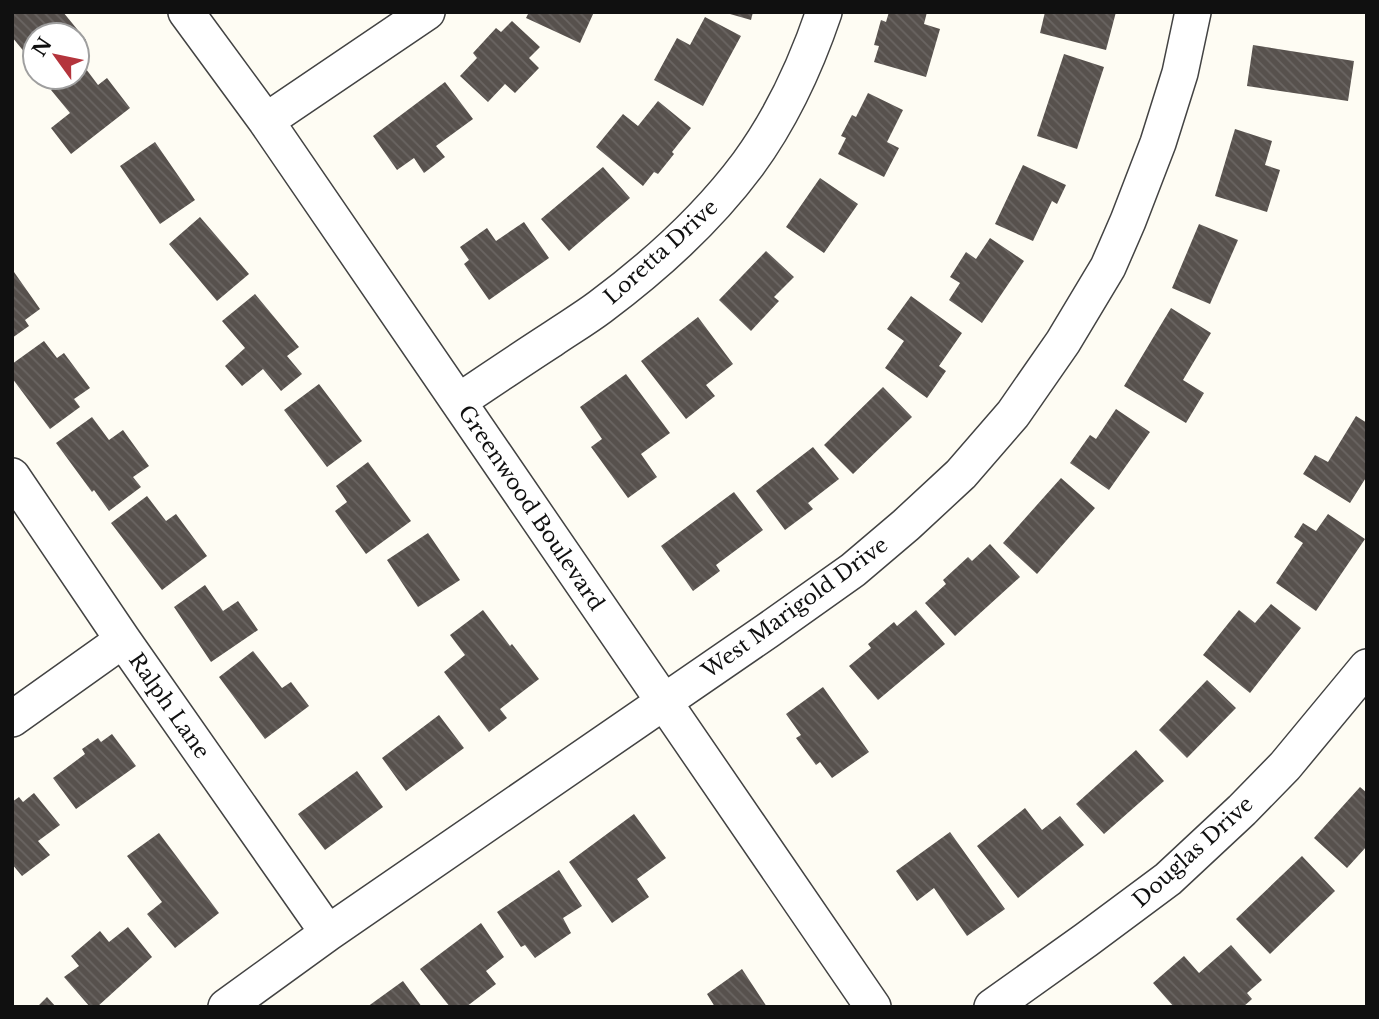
<svg xmlns="http://www.w3.org/2000/svg" width="1379" height="1019" font-family="'Libre Baskerville',serif">
	<style>
		.building { fill: url(#building-back-hatch) }
		.lines { fill: none; stroke-linecap: round; stroke-linejoin: round }
		.minor-casing { stroke: #434343; stroke-width: 38 }
		.minor { stroke: #fff; stroke-width: 35 }
		.labels { text-anchor: middle; stroke-width: 7; stroke-linejoin: round; paint-order: stroke }
		.street-label { font-size: 21px; fill: #101010; stroke: #fff }
	</style>
	<defs>
		<pattern id="building-back-hatch" width="6" height="6" patternUnits="userSpaceOnUse" patternTransform="scale(1.75)"><rect width="6" height="6" fill="#57514d"/><path d="M-1 5l2 2M0 0l6 6M5-1l2 2" fill="none" stroke="#6a6562"/></pattern>
	</defs>
	<rect width="100%" height="100%" fill="#fefcf3"/>
	<path class="building" d="M12,12H63L86,40L77,47V35H35V65L12,37Z
		M529,12H594L580,43L526,18Z
		M723,12H753L751,20Z
		M889,12H927L924,24L940,29L926,77L874,62L879,46L874,45L881,20L886,22Z
		M1045,12H1116L1106,50L1040,33Z
		M705,17L741,36L703,106L654,80L677,38L690,45Z
		M512,21L540,47L529,58L539,68L515,93L505,84L488,102L460,76L477,58L473,53L496,28L501,32Z
		M1253,45L1354,61L1348,101L1247,86Z
		M1064,54L1104,67L1077,149L1037,136Z
		M83,65L98,85L107,78L130,108L71,154L51,128L70,113L51,90L68,77H77V70Z
		M445,82L473,119L436,146L445,157L424,173L414,158L397,170L373,136Z
		M868,93L903,110L887,142L899,148L884,177L838,154L846,138L841,136L852,115L856,117Z
		M658,101L691,128L672,152L674,154L658,174L654,172L643,186L596,147L623,114L638,126Z
		M1235,129L1272,141L1265,165L1280,170L1267,212L1215,196Z
		M155,142L195,200L160,224L120,166Z
		M1023,165L1066,185L1057,204L1052,201L1033,241L995,224Z
		M603,167L630,198L569,251L541,219Z
		M820,178L858,204L824,253L786,227Z
		M200,217L249,274L217,301L169,244Z
		M524,222L549,258L489,300L464,264L469,260L460,247L487,228L496,241Z
		M1199,224L1238,240L1210,304L1172,288Z
		M990,238L1024,261L982,323L949,300L960,283L950,277L966,252L976,259Z
		M766,251L794,277L774,297L779,301L751,331L719,300Z
		M14,272L40,309L25,320L29,326L12,338V273Z
		M255,294L299,347L287,356L302,374L281,391L263,369L242,386L225,366L245,348L222,321Z
		M911,296L962,333L939,366L946,371L927,398L885,368L904,341L887,329Z
		M1171,308L1211,333L1183,380L1204,393L1186,423L1124,386Z
		M698,317L733,364L706,385L715,396L686,419L641,361Z
		M44,341L57,358L64,353L90,388L74,399L80,407L50,429L12,378V364Z
		M626,374L670,433L641,454L657,477L628,498L591,447L602,439L580,407Z
		M319,384L362,441L327,467L284,410Z
		M883,387L912,417L853,474L824,445Z
		M1116,409L1150,432L1109,490L1070,463L1090,435L1096,439Z
		M1356,416L1367,423V476L1350,503L1303,474L1315,455L1328,462Z
		M92,417L109,440L123,430L149,466L133,477L141,487L109,511L94,490L92,492L56,443Z
		M813,447L839,479L808,503L813,509L785,530L756,491Z
		M368,462L411,521L366,554L335,511L347,502L336,486Z
		M1061,478L1095,508L1037,574L1003,543Z
		M734,492L763,530L716,565L720,571L693,591L661,546Z
		M147,496L166,521L176,514L207,556L162,590L111,523Z
		M1328,514L1365,539L1316,611L1276,583L1303,543L1294,537L1303,523L1316,531Z
		M428,533L460,580L418,607L387,560Z
		M990,544L1020,577L955,636L925,603L946,584L943,580L968,557L972,561Z
		M205,585L223,611L238,601L258,630L211,662L174,607Z
		M1271,604L1301,628L1250,693L1203,655L1239,610L1255,623Z
		M483,610L510,646L512,644L539,679L500,709L507,718L489,732L444,672L465,655L450,635Z
		M916,610L945,644L878,700L849,666L871,648L868,644L894,622L897,626Z
		M253,651L282,688L291,682L309,706L265,739L219,677Z
		M1207,680L1236,708L1187,758L1159,730Z
		M823,687L869,752L832,778L820,762L816,765L796,738L801,735L786,714Z
		M439,715L464,748L406,791L382,758Z
		M112,734L136,766L76,809L53,778L85,754L82,749L98,738L101,742Z
		M1136,750L1164,781L1104,834L1076,804Z
		M357,771L383,807L325,850L298,814Z
		M1360,787L1367,793V846L1347,868L1314,838Z
		M34,793L60,825L38,841L50,855L22,876L12,864V802L19,797L23,802Z
		M1025,808L1042,830L1060,816L1084,845L1018,898L977,846Z
		M634,814L666,858L637,879L649,897L612,923L569,862Z
		M950,832L1005,909L967,936L934,888L917,901L896,871Z
		M159,833L219,913L175,948L147,914L162,902L127,856Z
		M1302,856L1335,891L1270,954L1236,919Z
		M559,870L582,906L563,918L571,933L535,958L525,945L521,947L497,912Z
		M481,923L504,957L486,971L496,984L466,1007H450L420,969Z
		M128,927L152,957L97,1007H90L64,977L79,966L71,956L100,931L109,942Z
		M1231,945L1262,980L1247,993L1252,999L1243,1007H1174L1153,983L1184,956L1199,973Z
		M742,969L767,1007H715L707,994Z
		M403,981L422,1007H367Z
		M47,997L56,1007H37Z"/>
	<g class="lines">
		<defs>
			<path id="minor" d="M186,12L266,121L873,1007
				M266,121L427,12
				M459,401C489,381 520,360 551,340C567,329 584,319 600,307C655,266 707,219 748,164C781,119 806,65 824,12
				M12,476L123,640L328,933
				M12,719L123,640
				M226,1007L328,933L767,631L853,570L906,525L961,474L1013,414L1063,342L1108,267L1128,221L1158,143L1180,73L1193,12
				M992,1007L1086,940L1168,879L1242,810L1285,766L1367,667"/>
		</defs>
		<use href="#minor" class="minor-casing"/>
		<use href="#minor" class="minor"/>
	</g>
	<g class="labels">
		<g class="street-label">
			<text transform="translate(661 252) rotate(-42)" y="7">Loretta Drive</text>
			<text transform="translate(531 508) rotate(56)" y="7">Greenwood Boulevard</text>
			<text transform="translate(795 608) rotate(-36)" y="7">West Marigold Drive</text>
			<text transform="translate(169 706) rotate(55)" y="7">Ralph Lane</text>
			<text transform="translate(1193 852) rotate(-42)" y="7">Douglas Drive</text>
		</g>
	</g>
	<rect width="1379" height="1019" fill="none" stroke="#101010" stroke-width="28"/>
	<g transform="translate(56 56) rotate(303)"><circle r="33" fill="#ffffff" stroke="#9f9f9f" stroke-width="2"/>
	<path d="M0-5L12 26L0 18L-12 26Z" fill="#b4343c"/>
	<text y="-10" font-size="19" font-weight="bold" text-anchor="middle" fill="#101010">N</text>
	</g>
</svg>
